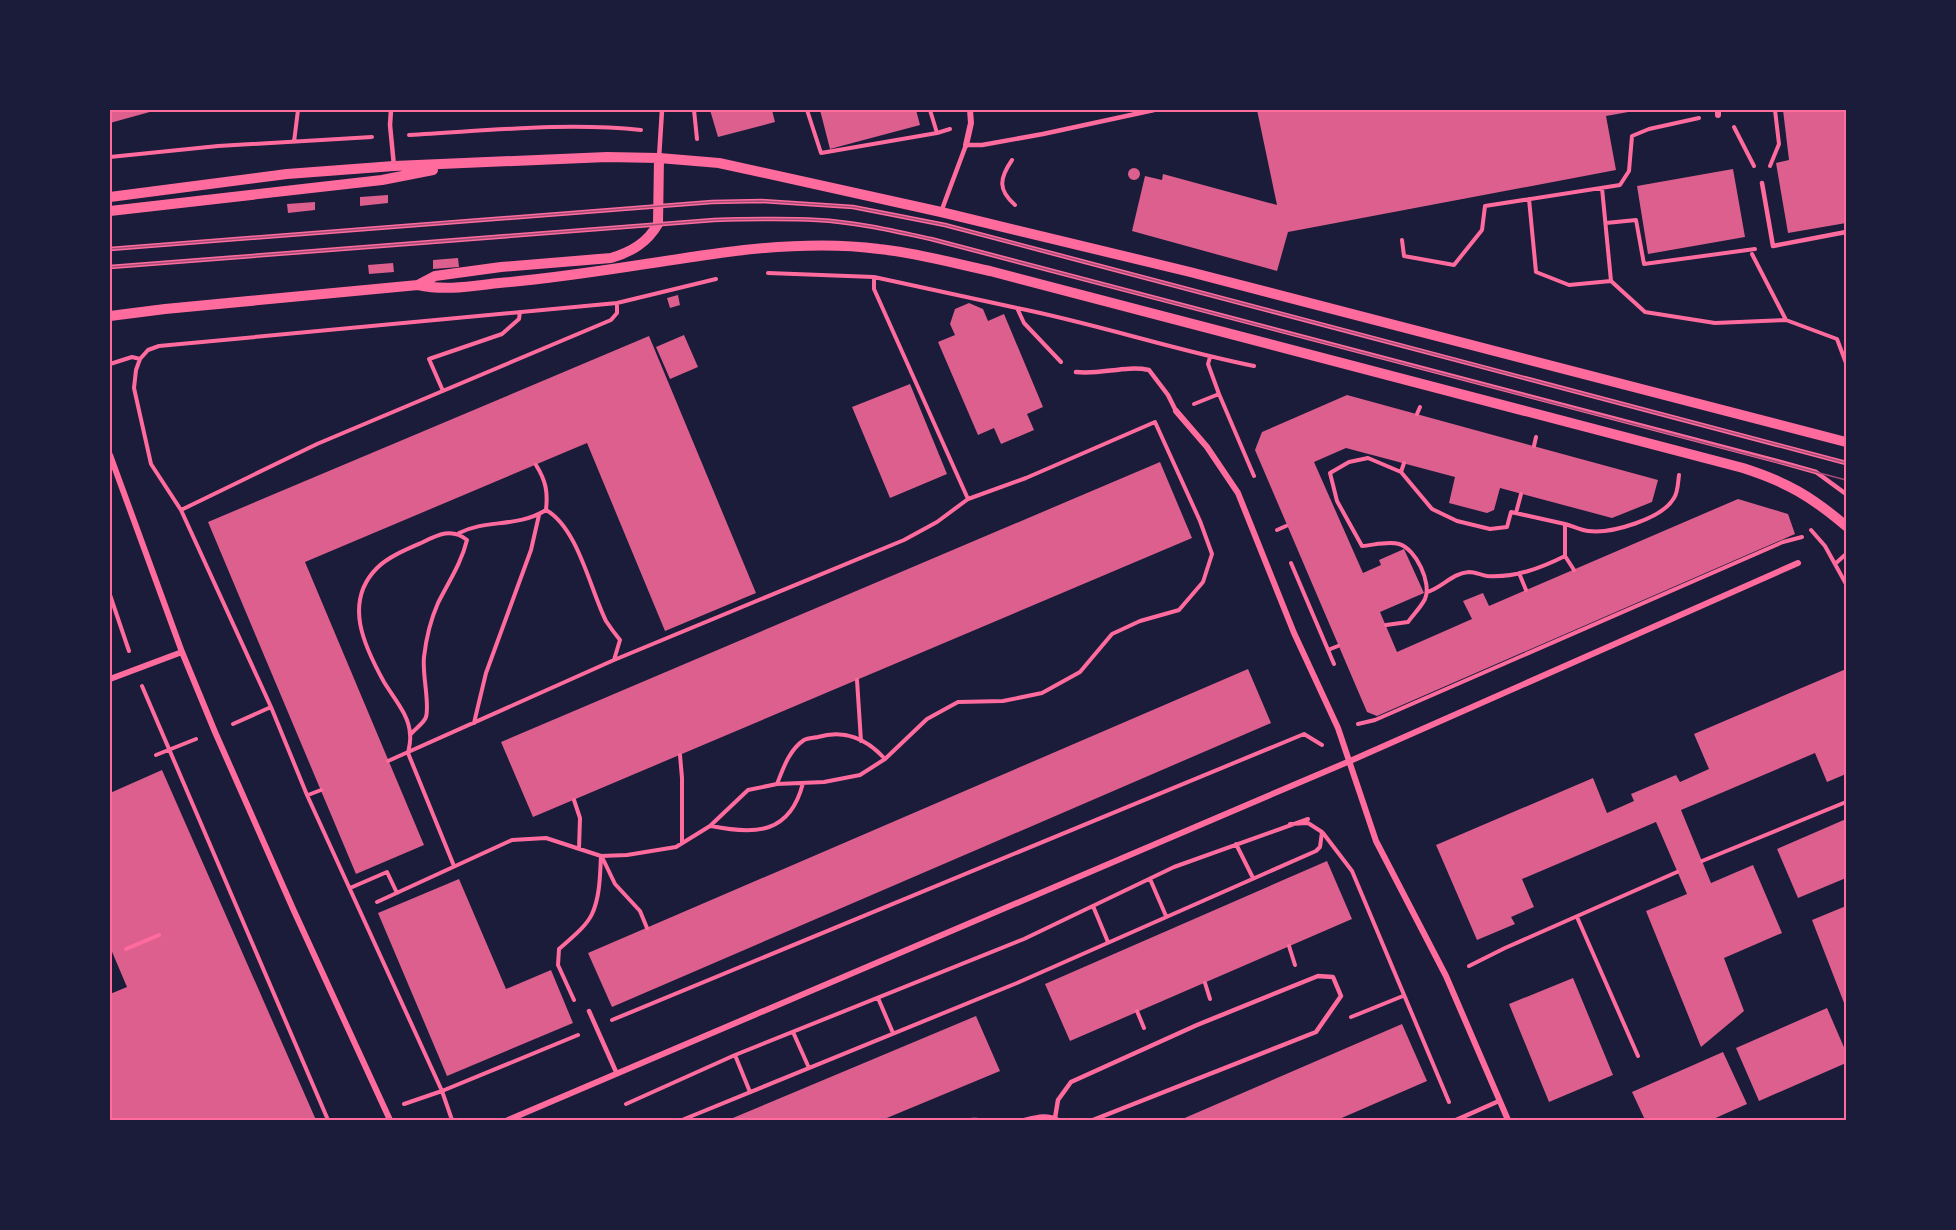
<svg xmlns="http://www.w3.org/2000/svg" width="1956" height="1230" font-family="'DejaVu Sans',sans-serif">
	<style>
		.building { fill: #dd5f8e }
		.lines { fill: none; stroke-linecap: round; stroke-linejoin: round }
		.path { stroke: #ff6b9d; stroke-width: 4 }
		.service { stroke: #ff6b9d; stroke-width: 4.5 }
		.minor { stroke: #ff6b9d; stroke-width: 6 }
		.tertiary { stroke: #ff6b9d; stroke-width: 10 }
		.tram { stroke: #a44b75; stroke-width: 1.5 }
		.neatline { fill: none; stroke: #ff6b9d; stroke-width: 2 }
	</style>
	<rect width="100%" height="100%" fill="#1b1b3a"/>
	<path class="building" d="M110,110H157L110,123Z
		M710,110H772L775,122L718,137Z
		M820,110H916L920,125L830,149Z
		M1257,110H1634V111L1606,116L1616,170L1288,232L1277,271L1132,231L1145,176L1162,180L1163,174L1277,205Z
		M1783,110H1846V223L1788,233L1776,163L1789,160Z
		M1128 174a6 6 0 1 1 12 0a6 6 0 1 1-12 0Z
		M1733,169L1745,237L1648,254L1637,186Z
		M388,195V203L360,206V197Z
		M315,202V210L288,213L287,204Z
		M458,258L459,267L433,269V260Z
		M393,263L394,272L369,274L368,265Z
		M678,295L680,305L670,308L667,298Z
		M969,303L983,309L988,321L1004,314L1043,407L1027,414L1034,430L1001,444L994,428L978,435L938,342L955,335L950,324L955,309Z
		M684,335L698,367L670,379L656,347Z
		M649,336L756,593L665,631L587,443L305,562L424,845L356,874L208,522Z
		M910,384L947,474L890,498L852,407Z
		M1347,395L1658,480L1652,502L1612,518L1500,488L1494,510L1487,513L1449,503L1455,477L1346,448L1314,462L1363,573L1381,565L1379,560L1404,549L1424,593L1380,612L1397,652L1472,619L1463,601L1483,593L1489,606L1738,499L1788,514L1795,534L1377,716L1367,712L1255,450L1262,432Z
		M1160,462L1192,538L533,817L501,742Z
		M1248,669L1271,723L612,1007L588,953Z
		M1846,669V774L1827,782L1815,753L1681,810L1711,883L1753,865L1782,933L1724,958L1744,1011L1701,1047L1646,911L1687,894L1656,822L1522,879L1534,907L1511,917L1515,924L1477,940L1436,845L1593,778L1607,813L1634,801L1631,794L1676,775L1680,782L1709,769L1694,734Z
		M162,770L316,1120H110V994L127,987L110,947V793Z
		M1846,819V878L1798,898L1777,849Z
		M1327,861L1352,919L1070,1041L1045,984Z
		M459,879L506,989L551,970L573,1023L447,1076L378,913Z
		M1846,906V1008L1812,920Z
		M1573,978L1613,1075L1549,1102L1509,1004Z
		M1827,1008L1846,1052V1063L1759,1101L1736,1048Z
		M976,1016L1000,1071L882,1120H728Z
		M1402,1024L1427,1081L1337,1120H1180Z
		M1723,1052L1747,1104L1711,1120H1645L1632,1092Z"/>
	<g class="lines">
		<path class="path" d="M694,110L697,139
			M807,110L821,153L937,133L950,129
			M930,110L937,133
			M1734,127L1754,166
			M409,135C486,131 565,122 641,130
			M294,142L298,110
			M110,157L218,146L372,137
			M1012,160C999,179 998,190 1015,205
			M1770,166L1779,144L1775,110
			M1602,188L1611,281
			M1529,199L1536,272L1569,285L1611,281L1645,312L1715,323L1786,320L1837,339L1846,363
			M1606,223L1636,220L1644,264L1755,249
			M1402,240L1404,256L1454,265L1482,230L1485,206L1620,185L1629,171L1632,136L1649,129L1699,118
			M1752,254L1786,320
			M768,273L874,277L1017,308L1024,323L1061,362
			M874,277V289L968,499
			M1017,308C1097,324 1174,350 1254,366
			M110,364L132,357L140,359
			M443,391L429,359L502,334L519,319L520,312
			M1219,394L1254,476
			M1194,404L1219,394L1208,364L1210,357
			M1417,414L1420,407
			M1534,446L1536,437
			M536,465C546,481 548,492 546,510
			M1401,472L1404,463
			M181,510L317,444L611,320L617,313V303
			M1516,513L1521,494
			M1277,530L1286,526
			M1811,530L1825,546L1846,584
			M459,533C486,519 517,528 546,510C578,528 590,589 606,621C610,627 615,634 620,640L614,660
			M1291,563L1334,664
			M1835,564L1846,554
			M1574,570L1565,556V524C1573,526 1580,530 1588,531C1611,534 1662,519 1674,498C1678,492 1678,482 1679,475
			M1519,573L1526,590
			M1427,592C1442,588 1452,573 1469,572C1475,572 1481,575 1487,576C1515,578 1541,568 1565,556
			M110,595L129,651
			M1386,625L1408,622C1413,615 1421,607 1425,599C1432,583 1416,549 1399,544C1388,541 1374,545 1362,546L1337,501L1330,473L1349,462L1368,458L1401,472L1432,509L1457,521L1490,529L1507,527L1511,512L1565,524
			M1328,650L1338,646
			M857,680L861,741
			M142,686L328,1120
			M474,723L486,673L531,550L539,515
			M233,724L271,707
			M1358,724L1375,720L1783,542L1802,537
			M411,734C415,729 424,723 426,717C430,704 422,674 424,657C426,639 431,619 438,603C449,581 461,564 467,540C452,527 437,535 421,543C407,549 388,557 377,568C343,602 364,646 384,682C393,697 410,716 410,735C411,741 409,748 408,753L454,866
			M156,755L196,739
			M680,755L682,778V843
			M388,761L614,660L904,540L937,522L968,499L1026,478L1155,422
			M777,784C783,769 789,750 804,740C808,738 814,738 818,737C844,729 867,739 885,759
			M308,795L321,790
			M574,800L580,818L579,849
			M711,826C756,835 790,834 803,783
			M1323,833L1352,871L1449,1102
			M1236,844L1253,878
			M602,857L615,884L640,911L647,928
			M1702,861L1846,802
			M1150,879L1166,916
			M350,888L387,872L397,893
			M377,902L512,840L546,838L601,856L627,855L676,847L710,826L748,790L777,784L824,782L860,775L885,759L927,719L958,702L1003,701L1042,693L1080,672L1112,634L1140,621L1179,610L1203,582L1212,554L1200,521L1155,422
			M1093,906L1108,942
			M1577,917L1638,1056
			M1289,946L1295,965
			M126,949L159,935
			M1469,966L1505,948L1677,872
			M1205,983L1210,999
			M878,998L893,1033
			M574,1000L558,965L559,949C570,939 586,927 592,914C600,897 600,875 601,856
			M1137,1011L1144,1028
			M1351,1017L1403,996
			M612,1020L1304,734L1322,745
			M793,1032L809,1068
			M735,1055L750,1092
			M404,1104L442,1091L578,1035
			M626,1104L735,1055L1024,939L1174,867L1308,819
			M452,1120L442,1091L307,795L271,707L181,510L151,464L134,388L136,370L140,359L148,350L159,346L617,303L716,279
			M682,1120L1017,983L1316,851L1320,847L1322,832L1308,823L1290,824"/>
		<path class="service" d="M391,110L390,125L394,166
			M659,158L662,110
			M1762,183L1773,246L1846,232
			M941,212L966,145H982L1043,134L1154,110
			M110,249L712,202L761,201L853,207L945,225L1846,463
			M110,267L714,220C748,219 783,218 817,220C856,222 894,231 931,239L1784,463L1816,472L1846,494
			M1076,372C1101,375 1125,365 1149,370L1168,395L1176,411
			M589,1011L617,1074
			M1055,1118L1058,1100L1071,1082L1197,1025L1318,976L1333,977L1341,996L1316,1032L1093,1120
			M972,1120H977
			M1025,1120C1037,1117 1047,1114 1058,1120
			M1456,1120L1499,1101"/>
		<path class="minor" d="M1718,110V115
			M966,145L971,123L970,110
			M1176,411L1207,447L1238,493L1294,633L1338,728L1376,841L1446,976L1508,1120
			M110,455L182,652L215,732L294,911L390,1120
			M110,679L182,652
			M508,1120L1350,761L1798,563"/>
		<path class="tertiary" d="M110,197L287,174L394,166L607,157L659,158L719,163L941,212L1190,272L1846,442
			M110,211L382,180L433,170
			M418,285L435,276L501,267L611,258C631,252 647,243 658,224L659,158
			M110,316L165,309L418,285C445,291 472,286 499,283C574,277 646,263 720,253C772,246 827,242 879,249C917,253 953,263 990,271L1743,468C1787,482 1812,497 1846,526"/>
		<path class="tram" d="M110,249L712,202L761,201L853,207L945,225L1846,463
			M110,267L714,220C748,219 783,218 817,220C856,222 894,231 931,239L1846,480"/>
	</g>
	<rect width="1956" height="1230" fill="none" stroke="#1b1b3a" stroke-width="222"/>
	<rect x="111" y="111" width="1734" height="1008" class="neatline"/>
</svg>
